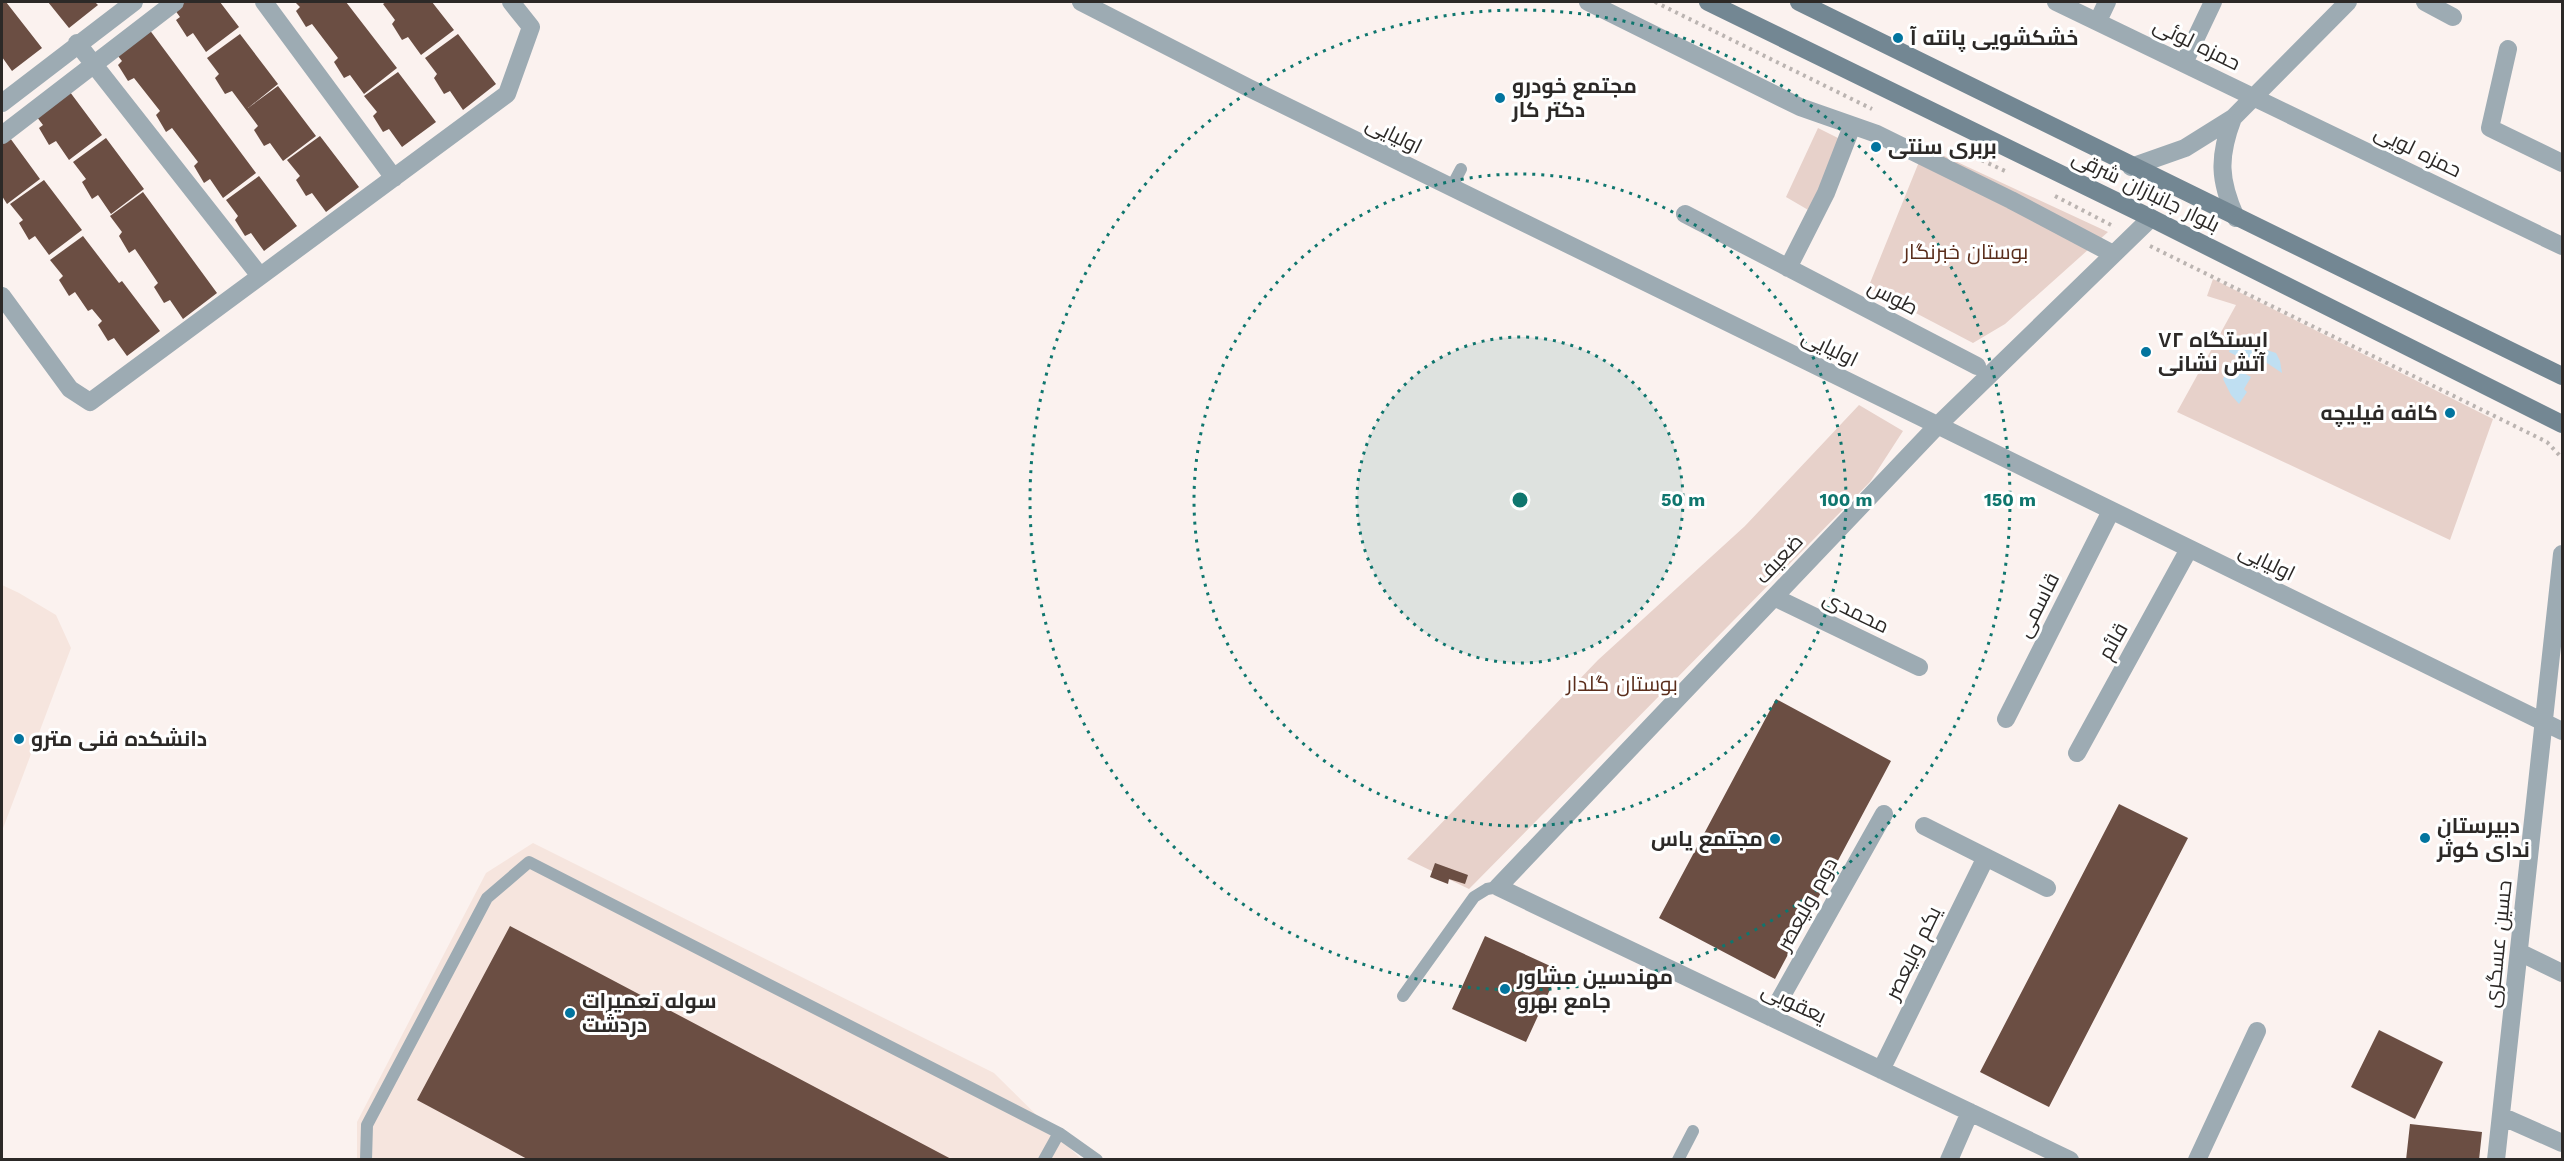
<svg xmlns="http://www.w3.org/2000/svg" width="2564" height="1161" font-family="'Work Sans',Cairo,sans-serif">
	<style>
		.built { fill: #f6e5de }
		.green { fill: #e7d1ca }
		.water { fill: #bfdff2 }
		.building { fill: #6b4e43 }
		.lines { fill: none; stroke-linecap: round; stroke-linejoin: round }
		.path { stroke: #bbb4b1; stroke-width: 4; stroke-dasharray: 3 4.5; stroke-linecap: butt }
		.lane { stroke: #9dabb3; stroke-width: 12 }
		.street { stroke: #9dabb3; stroke-width: 18 }
		.secondary { stroke: #738793; stroke-width: 18 }
		.ring { fill: none; stroke: #0f766e; stroke-width: 3; stroke-dasharray: 3 6 }
		.poi-dot { fill: #02749e; stroke: #fff; stroke-width: 2 }
		.labels { text-anchor: middle; stroke-width: 6; stroke-linejoin: round; paint-order: stroke }
		.poi-label { font-size: 21px; font-weight: bold; fill: #2c2927; stroke: #fff; text-anchor: start }
		.street-label { font-size: 21px; fill: #2c2927; stroke: #fff }
		.park-label { font-size: 21px; fill: #5a2d1b; stroke: #fff }
		.centre { fill: #0f766e; stroke: #fff; stroke-width: 3 }
		.ring-label { font-size: 18px; text-anchor: middle; font-weight: bold; fill: #0f766e; stroke: #fff; stroke-width: 6; stroke-linejoin: round; paint-order: stroke }
	</style>
	<rect width="100%" height="100%" fill="#fbf2ef"/>
	<path class="built" d="M2,585L19,593L56,615L71,648L2,831Z
		M533,843L994,1073L1081,1159H357V1122L486,873Z"/>
	<path class="green" d="M1818,128L1840,139L1810,211L1786,197Z
		M1925,147L2108,232L2005,324L1973,343L1868,288Z
		M2213,279L2493,419L2450,540L2177,412L2236,305L2207,296Z
		M1859,405L1903,431L1870,482L1469,889L1407,859L1598,660L1745,526Z"/>
	<path class="water" d="M2233,339L2276,353L2280,361L2282,373L2264,361L2255,365L2229,352Z
		M2229,365L2251,377L2244,389L2247,392L2239,404L2231,395L2223,379Z"/>
	<path class="building" d="M2,2H6L42,48L12,71L2,57Z
		M48,2H95L98,5L69,28Z
		M169,2H220L239,27L206,52L193,33L187,37L176,20L180,17Z
		M295,2H346L397,68L364,94L350,75L344,78L334,62L338,58L312,24L306,27L296,11L300,7Z
		M386,2H432L454,30L421,55L408,37L402,40L392,24L395,20L383,4Z
		M143,21L256,173L223,198L210,179L204,183L194,166L198,162L172,128L166,132L156,115L160,111L134,78L128,81L118,65L122,61L109,45Z
		M240,34L278,84L248,108L278,86L316,136L283,161L270,143L264,146L254,130L258,126L232,91L225,94L215,78L219,74L207,58Z
		M458,34L496,84L463,110L450,91L444,94L434,78L437,74L425,58Z
		M398,72L436,122L402,147L389,129L383,132L373,116L377,112L364,96Z
		M64,84L102,135L69,160L56,141L49,145L39,128L43,125L30,108Z
		M2,127L40,179L7,204L2,196Z
		M320,136L359,187L326,212L312,193L306,196L296,180L300,176L287,160Z
		M106,138L144,189L111,214L98,195L92,199L82,182L86,179L73,162Z
		M259,176L297,226L264,251L251,233L245,236L235,220L238,216L226,200Z
		M44,180L82,230L49,255L35,236L29,240L19,223L23,220L10,204Z
		M143,192L217,293L183,319L170,300L164,303L154,287L158,283L135,249L129,253L119,236L122,232L110,216Z
		M83,236L119,283L122,281L160,331L127,356L114,338L108,341L98,325L102,321L92,309L88,311L75,292L69,296L59,280L63,276L50,260Z
		M1776,699L1891,761L1775,979L1659,918Z
		M2119,804L2188,838L2049,1107L1980,1072Z
		M1435,863L1468,875L1465,884L1449,879L1448,884L1430,877Z
		M510,926L953,1160H529L417,1100Z
		M1485,936L1559,970L1526,1042L1452,1009Z
		M2379,1030L2443,1062L2415,1119L2351,1087Z
		M2410,1124L2482,1132L2479,1160H2406Z"/>
	<g class="lines">
		<path class="path" d="M1655,2L1872,109
			M1968,154L2005,171
			M2055,196L2115,227
			M2150,246L2547,442L2562,458"/>
		<path class="lane" d="M1451,188L1461,169
			M1403,996L1474,897L1487,889L1498,887
			M366,1160L367,1125L487,898L529,862L1059,1133L1097,1160
			M1044,1160L1059,1133
			M1678,1160L1693,1131"/>
		<path class="street" d="M264,2L394,178
			M1081,2L1249,88L2562,731
			M1588,2L1800,107L1877,134L2011,200L2113,254
			M2056,2L2562,246
			M2425,2L2453,17
			M2098,21L2107,2
			M77,43L260,276
			M2508,49L2490,128L2562,163
			M2184,63L2213,2
			M2,103L134,2
			M2233,118C2218,157 2219,180 2236,218
			M2,135L175,2
			M2131,167L2185,148L2233,118L2348,2
			M1685,214L1977,366
			M1788,268L1826,193L1852,126
			M2,296L70,389L90,402L507,94L531,27L511,2
			M1774,597L1919,667
			M2006,719L2111,511
			M2077,753L2189,549
			M1924,826L2047,888
			M2519,952L2562,973
			M1770,1017L1884,814
			M1881,1070L1986,857
			M2501,1116L2562,1143
			M1949,1160L1970,1112
			M2070,1160L1498,887L1937,426L2151,218
			M2197,1160L2257,1031
			M2496,1160L2562,554"/>
		<path class="secondary" d="M1708,2L2151,218L2562,424
			M1799,2L2562,376"/>
	</g>
	<circle cx="1520" cy="500" r="163" fill="#0f766e" fill-opacity=".12"/>
	<g class="ring">
		<circle cx="1520" cy="500" r="163"/>
		<circle cx="1520" cy="500" r="326"/>
		<circle cx="1520" cy="500" r="490"/>
	</g>
	<g class="poi-dot">
		<circle cx="1898" cy="38" r="6"/>
		<circle cx="1500" cy="98" r="6"/>
		<circle cx="1876" cy="147" r="6"/>
		<circle cx="2146" cy="352" r="6"/>
		<circle cx="2450" cy="413" r="6"/>
		<circle cx="19" cy="739" r="6"/>
		<circle cx="2425" cy="838" r="6"/>
		<circle cx="1775" cy="839" r="6"/>
		<circle cx="1505" cy="989" r="6"/>
		<circle cx="570" cy="1013" r="6"/>
	</g>
	<g class="labels">
		<g class="poi-label">
			<text x="1910" y="45">خشکشویی پانته آ</text>
			<text x="1512" y="93">مجتمع خودرو<tspan x="1512" dy="24">دکتر کار</tspan></text>
			<text x="1888" y="154">بربری سنتی</text>
			<text x="2158" y="347">ایستگاه ۷۲<tspan x="2158" dy="24">آتش نشانی</tspan></text>
			<text x="2438" y="420" text-anchor="end">کافه فیلیچه</text>
			<text x="31" y="746">دانشکده فنی مترو</text>
			<text x="2437" y="833">دبیرستان<tspan x="2437" dy="24">ندای کوثر</tspan></text>
			<text x="1763" y="846" text-anchor="end">مجتمع یاس</text>
			<text x="1517" y="984">مهندسین مشاور<tspan x="1517" dy="24">جامع بهرو</tspan></text>
			<text x="582" y="1008">سوله تعمیرات<tspan x="582" dy="24">دردشت</tspan></text>
		</g>
		<g class="street-label">
			<text transform="translate(2197 44) rotate(26)" y="7">حمزه لوئی</text>
			<text transform="translate(1394 135) rotate(26)" y="7">اولیایی</text>
			<text transform="translate(2418 151) rotate(26)" y="7">حمزه لویی</text>
			<text transform="translate(2146 191) rotate(26)" y="7">بلوار جانبازان شرقی</text>
			<text transform="translate(1893 297) rotate(28)" y="7">طوس</text>
			<text transform="translate(1830 348) rotate(26)" y="7">اولیایی</text>
			<text transform="translate(1779 559) rotate(-47)" y="7">ضعیف</text>
			<text transform="translate(2267 562) rotate(26)" y="7">اولیایی</text>
			<text transform="translate(2038 605) rotate(-63)" y="7">قاسمی</text>
			<text transform="translate(1856 612) rotate(26)" y="7">محمدی</text>
			<text transform="translate(2113 641) rotate(-61)" y="7">قائم</text>
			<text transform="translate(1807 904) rotate(-61)" y="7">دوم ولیعصر</text>
			<text transform="translate(2498 944) rotate(-84)" y="7">حسین عسگری</text>
			<text transform="translate(1913 953) rotate(-64)" y="7">یکم ولیعصر</text>
			<text transform="translate(1794 1003) rotate(25)" y="7">یعقوبی</text>
		</g>
		<g class="park-label">
			<text x="1966" y="259">بوستان خبرنگار</text>
			<text x="1622" y="691">بوستان گلدار</text>
		</g>
	</g>
	<circle cx="1520" cy="500" r="9" class="centre"/>
	<g class="ring-label">
		<text x="1683" y="506">50 m</text>
		<text x="1846" y="506">100 m</text>
		<text x="2010" y="506">150 m</text>
	</g>
	<rect width="2564" height="1161" fill="none" stroke="#2c2927" stroke-width="6"/>
</svg>
